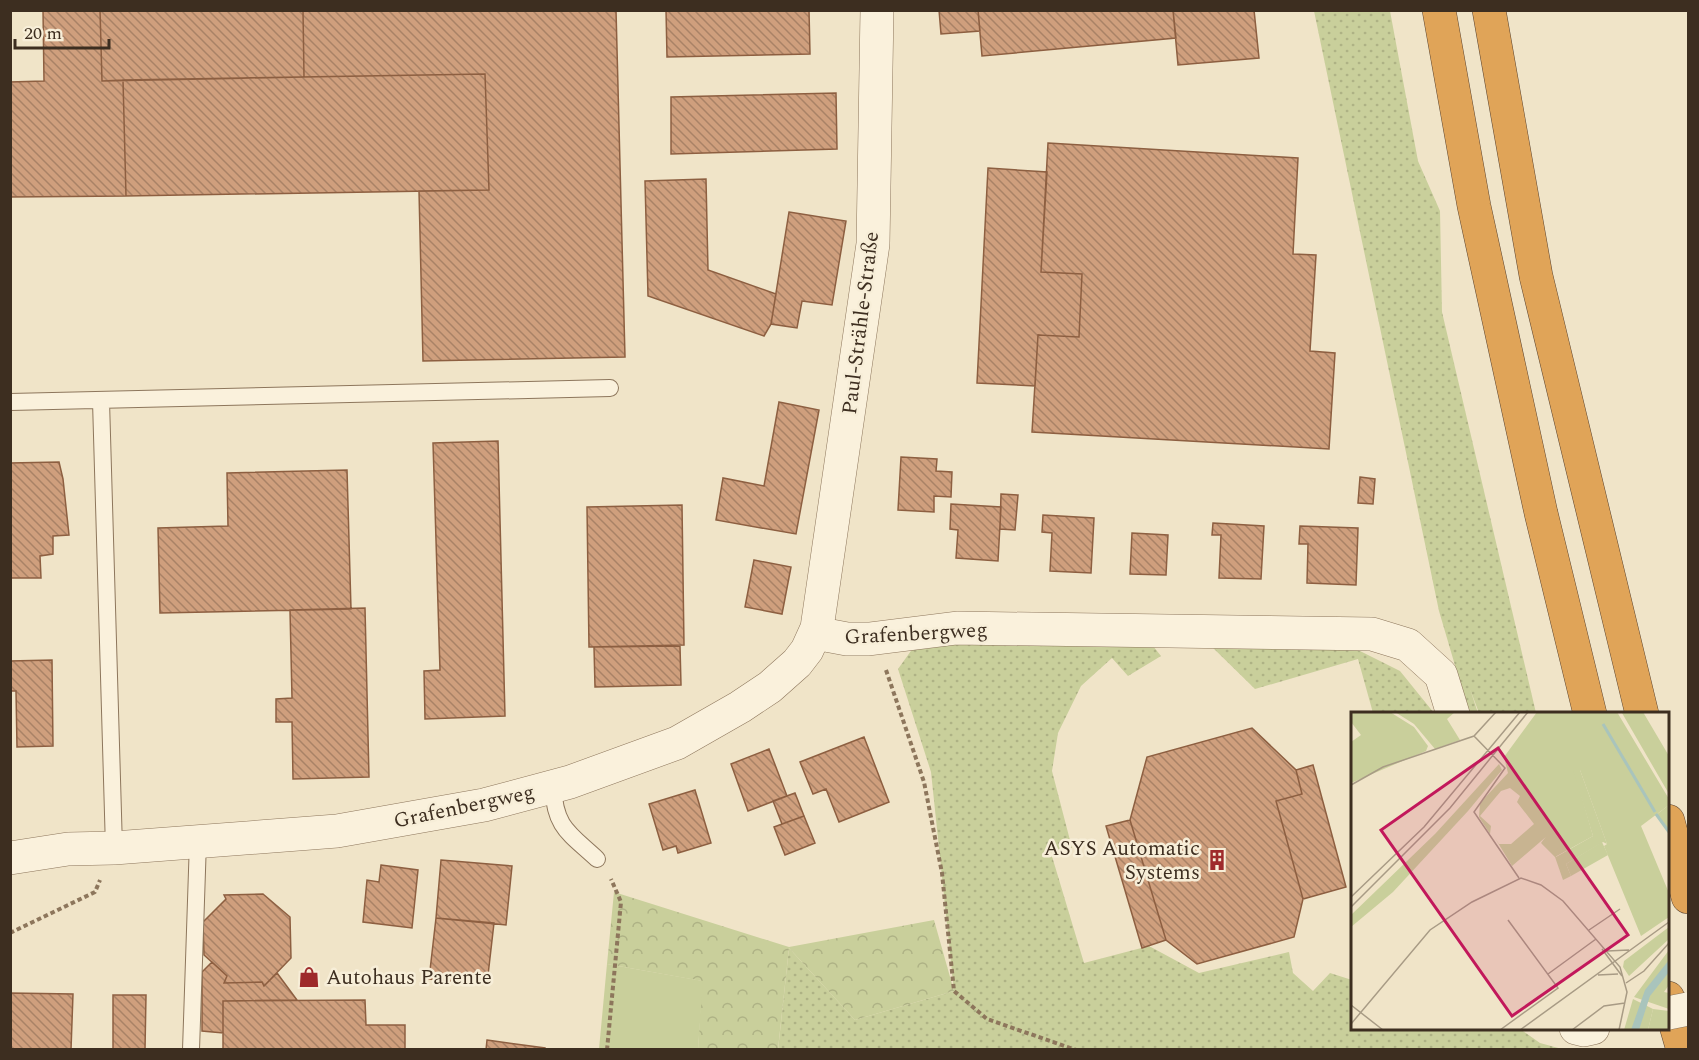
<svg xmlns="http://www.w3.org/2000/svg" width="1699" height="1060" font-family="Spectral,serif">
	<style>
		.grass { fill: url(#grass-dots) }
		.forest { fill: url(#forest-crowns) }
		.garden { fill: #c9cf9b }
		.building { fill: url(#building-back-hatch); stroke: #8d5f41; stroke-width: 1.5 }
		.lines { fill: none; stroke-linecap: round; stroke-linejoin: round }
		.lane-casing { stroke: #8d765c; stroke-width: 18 }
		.street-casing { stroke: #8d765c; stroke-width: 34 }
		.highway-casing { stroke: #5b4430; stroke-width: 34 }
		.path { stroke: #8d765c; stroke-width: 4; stroke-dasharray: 4.5 3; stroke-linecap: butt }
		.lane { stroke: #faf1dc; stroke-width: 16 }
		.street { stroke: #faf1dc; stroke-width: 33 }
		.highway { stroke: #e0a458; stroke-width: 33 }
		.street-bridge-casing { stroke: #8d765c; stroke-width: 34; stroke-linecap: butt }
		.street-bridge { stroke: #faf1dc; stroke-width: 33 }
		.labels { text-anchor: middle; stroke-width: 5; stroke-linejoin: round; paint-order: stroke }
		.street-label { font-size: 21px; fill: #3d2e20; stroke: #f7eed8 }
		.poi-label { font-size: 21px; fill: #3d2e20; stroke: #f7eed8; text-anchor: end }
		.inset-river { fill: none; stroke: #a9c4bc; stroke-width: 3 }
		.inset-road { fill: none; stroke: #a89b85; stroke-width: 1.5 }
		.view { fill: #c2185b; fill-opacity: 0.15; stroke: #c2185b; stroke-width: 3 }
		.inset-edge { fill: none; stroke: #3d2e20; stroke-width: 3 }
	</style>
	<defs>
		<pattern id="grass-dots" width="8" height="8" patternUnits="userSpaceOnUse" patternTransform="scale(1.5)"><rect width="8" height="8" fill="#c9cf9b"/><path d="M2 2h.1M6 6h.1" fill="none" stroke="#aeb285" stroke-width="1.8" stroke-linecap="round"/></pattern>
		<pattern id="forest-crowns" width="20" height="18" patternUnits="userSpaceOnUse" patternTransform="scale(1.5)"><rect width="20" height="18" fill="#c9cf9b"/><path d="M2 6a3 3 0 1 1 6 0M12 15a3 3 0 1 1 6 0" fill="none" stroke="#aeb285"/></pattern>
		<pattern id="building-back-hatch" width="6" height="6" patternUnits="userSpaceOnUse" patternTransform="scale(1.5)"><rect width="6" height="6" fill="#cf9f7d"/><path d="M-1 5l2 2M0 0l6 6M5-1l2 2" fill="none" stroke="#a98266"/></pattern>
	</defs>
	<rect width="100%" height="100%" fill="#f0e4c8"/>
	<path class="grass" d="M1314,11H1390L1418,161L1440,211L1442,312L1536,713H1479L1470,689L1478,713H1469L1439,611Z
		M918,641H1149L1161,656L1128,676L1112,658L1081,686L1058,733L1052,771L1072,848L1051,853L1084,963L1149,946L1199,973L1289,952L1293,973L1313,991L1330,973L1352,980V1028L1520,1029L1540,1043L1562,1049L778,1050L789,948L855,1020L954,991L931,772L898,669Z
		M1209,644L1358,650L1400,671L1434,713H1373L1358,659L1255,689Z"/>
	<path class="forest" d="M614,892L789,947L934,920L954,991L855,1020L789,948L778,1049H698L702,981L607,964Z"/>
	<path class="garden" d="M607,964L703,981L698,1049H599Z"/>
	<path class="building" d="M43,10H100L102,81L123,80L126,196L10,197V82L44,81Z
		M100,10H303L304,77L102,81Z
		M303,10H616L625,357L423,361L419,191L489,190L485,74L304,77Z
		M666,10H809L810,54L667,57Z
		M939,10H978L980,31L941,34Z
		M978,10H1173L1176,38L982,56Z
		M1173,10H1254L1259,58L1178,65Z
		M485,74L489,190L126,196L123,80Z
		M836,93L837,149L671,154V97Z
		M1048,143L1298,158L1293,254L1316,255L1310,351L1335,353L1329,449L1032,432L1038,335L1079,337L1082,274L1041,272Z
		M988,168L1047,172L1041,272L1082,274L1079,337L1038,335L1035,386L977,383Z
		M706,179L708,270L776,294L771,324L764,336L648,296L645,181Z
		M789,212L846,221L832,305L802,301L797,328L771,324Z
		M779,402L819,410L796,534L716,520L723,478L764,486Z
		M498,441L505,716L425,719L424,671L440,670L433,443Z
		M901,457L937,459L936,471L952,472L951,497L934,496V512L898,510Z
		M59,462L63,479L69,535L53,536V554L40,556L41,578H10V463Z
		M347,470L351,609L160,613L158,528L228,526L227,473Z
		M1360,477L1375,479L1373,504L1358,503Z
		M1001,494L1018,495L1015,530L1000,529Z
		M951,504L1001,507L998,561L956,558L958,530L950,529Z
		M682,505L684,645L589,647L587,507Z
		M1043,515L1094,518L1091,573L1050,571L1052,533L1042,532Z
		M1213,523L1264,526L1261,579L1219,578L1221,535H1212Z
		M1300,526L1358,528L1356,585L1307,583L1308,544H1299Z
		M1132,533L1168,535L1166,575L1130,574Z
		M754,560L791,567L782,614L745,607Z
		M365,608L369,777L293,779L292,722H276V699L292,698L290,610Z
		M680,646L681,685L595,687L594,647Z
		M52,660L53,746L17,747L16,691H10V661Z
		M1252,728L1296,770L1302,794L1276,801L1303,899L1294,937L1197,964L1166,940L1130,820L1147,757Z
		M864,737L889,802L839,822L826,789L813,794L800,762Z
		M769,749L787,796L748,811L731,764Z
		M1313,765L1346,887L1303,899L1276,801L1302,794L1296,770Z
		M695,790L711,843L678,853L676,846L663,850L649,804Z
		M795,793L804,816L782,824L773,801Z
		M804,816L815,843L785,855L774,827Z
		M1130,820L1166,940L1142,948L1106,826Z
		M441,860L512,866L506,925L436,918Z
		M381,865L418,870L412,928L363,922L367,880L379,882Z
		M263,894L290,917L291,958L264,986L262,982L224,983L227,976L204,955L203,922L226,899L224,895Z
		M436,918L494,923L487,984L429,979Z
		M212,962L227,976L224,983L262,982L264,986L277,973L297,1000L223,1001V1033L202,1031V972Z
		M10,993L73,994L71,1050H10Z
		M113,995H146L145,1050H113Z
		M365,1000L366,1025H405V1050H223V1001Z
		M487,1040L545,1048V1050H486Z"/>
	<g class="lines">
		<defs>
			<path id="lane" d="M101,401L114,848
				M10,402L610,388
				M553,787C555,828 569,833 597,859
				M191,1050L198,841"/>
			<path id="street" d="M815,633L847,639H869L957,628L1372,634L1408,645L1441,675L1453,714
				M10,858L68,849L114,848L337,831L484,805L570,782L677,743L740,707L770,687L797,663L807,650L817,628L873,244L877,10
				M1576,1028L1584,1030L1593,1028"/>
			<path id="highway" d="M1439,10L1474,206L1541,513L1590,714
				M1489,10L1536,276L1642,714
				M1668,821L1688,897
				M1668,998L1683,1050"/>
		</defs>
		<use href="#lane" class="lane-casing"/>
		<use href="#street" class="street-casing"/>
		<use href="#highway" class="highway-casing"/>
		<path class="path" d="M886,670L924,782L942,873L954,991L987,1019L1076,1050
			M10,933L95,892L100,880
			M607,1050L621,902L611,879"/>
		<use href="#lane" class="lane"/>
		<use href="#street" class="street"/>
		<use href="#highway" class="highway"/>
		<defs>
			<path id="street-bridge" d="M1668,1013L1688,1009"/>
		</defs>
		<use href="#street-bridge" class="street-bridge-casing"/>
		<use href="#street-bridge" class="street-bridge"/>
	</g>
	<defs>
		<symbol id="building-bare" viewBox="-9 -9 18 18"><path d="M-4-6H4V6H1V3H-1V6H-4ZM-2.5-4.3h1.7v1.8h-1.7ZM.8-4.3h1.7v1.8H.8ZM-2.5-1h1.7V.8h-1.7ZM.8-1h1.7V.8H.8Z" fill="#9e2a2b" stroke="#f7eed8" stroke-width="2.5" paint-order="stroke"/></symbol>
		<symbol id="shop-bare" viewBox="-9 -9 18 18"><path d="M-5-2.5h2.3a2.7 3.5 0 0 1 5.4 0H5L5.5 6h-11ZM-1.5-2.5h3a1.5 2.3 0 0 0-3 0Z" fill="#9e2a2b" stroke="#f7eed8" stroke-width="2.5" paint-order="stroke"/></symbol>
	</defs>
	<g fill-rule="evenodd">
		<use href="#building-bare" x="1202" y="845" width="30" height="30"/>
		<use href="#shop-bare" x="294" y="962" width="30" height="30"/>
	</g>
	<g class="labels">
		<g class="street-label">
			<text transform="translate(860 323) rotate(-83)" y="7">Paul-Strähle-Straße</text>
			<text transform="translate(916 633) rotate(-3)" y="7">Grafenbergweg</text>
			<text transform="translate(464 806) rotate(-12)" y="7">Grafenbergweg</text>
		</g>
		<g class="poi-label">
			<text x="1200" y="855">ASYS Automatic<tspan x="1200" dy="24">Systems</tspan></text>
			<text x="326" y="984" text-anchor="start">Autohaus Parente</text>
		</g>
	</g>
	<g transform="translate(1351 712)">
		<rect width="318" height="318" fill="#f0e4c8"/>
		<path d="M0,0H39L63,15L77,34L75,39L0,71V30L10,23L0,10ZM44,0H104L96,7L109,28L84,37L63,12ZM186,0H266L318,87V93L290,114L318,181V205L290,224L253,134L256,132L229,58H223L242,124L204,145L196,124L161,154L144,126L148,132H160L183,112L166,90L169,84L159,76L150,79L129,104L140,114L139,122L128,105L129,91L157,61L153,45ZM292,0L318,44V82L271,1ZM148,52L151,58L117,99L42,180L0,215V203L84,122ZM318,215V227L278,264L272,255L273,249ZM318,238V273L313,280L318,281V297L283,285ZM282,287L302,297L297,318H273Z" fill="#c9cf9b"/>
		<path d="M222,58H229L256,132L252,130L215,152L220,164L212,168L204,145L190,131L196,123L207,132L205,145L242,124ZM302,297L318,299V318H297Z" fill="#c9cf9b"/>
		<path d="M318,93V120L305,103ZM251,130L257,143L220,164L215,152Z" fill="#c9cf9b"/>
		<path d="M318,248V260L299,284L288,318H280L294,278Z" fill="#a9c4bc"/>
		<path class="inset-river" d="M252,12L304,100M305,102L318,120"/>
		<path class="inset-road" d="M123,24L154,56L123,100L168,166M0,73L32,55L123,24L145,0M0,185L73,115L169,0M0,195L99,96L177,0M238,218L269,197M251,237L271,264M256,239L278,238M197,262L245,227M247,263L267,262M275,271L293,259L318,231M0,293L32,318M0,312L79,218L121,190L170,166L190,173L212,189L269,255L276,280L268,318M149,318L207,276L157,208M169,318L318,210M221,318L253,294L274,291"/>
		<path class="view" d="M147,36L277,223L161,304L30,118Z"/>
		<rect width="318" height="318" class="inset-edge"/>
	</g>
	<rect width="1699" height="1060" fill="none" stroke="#3d2e20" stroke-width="24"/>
	<path d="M15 39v9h94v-9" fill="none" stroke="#3d2e20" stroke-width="3"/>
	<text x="24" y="39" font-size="18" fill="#3d2e20" stroke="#f7eed8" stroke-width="4.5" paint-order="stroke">20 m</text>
</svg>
